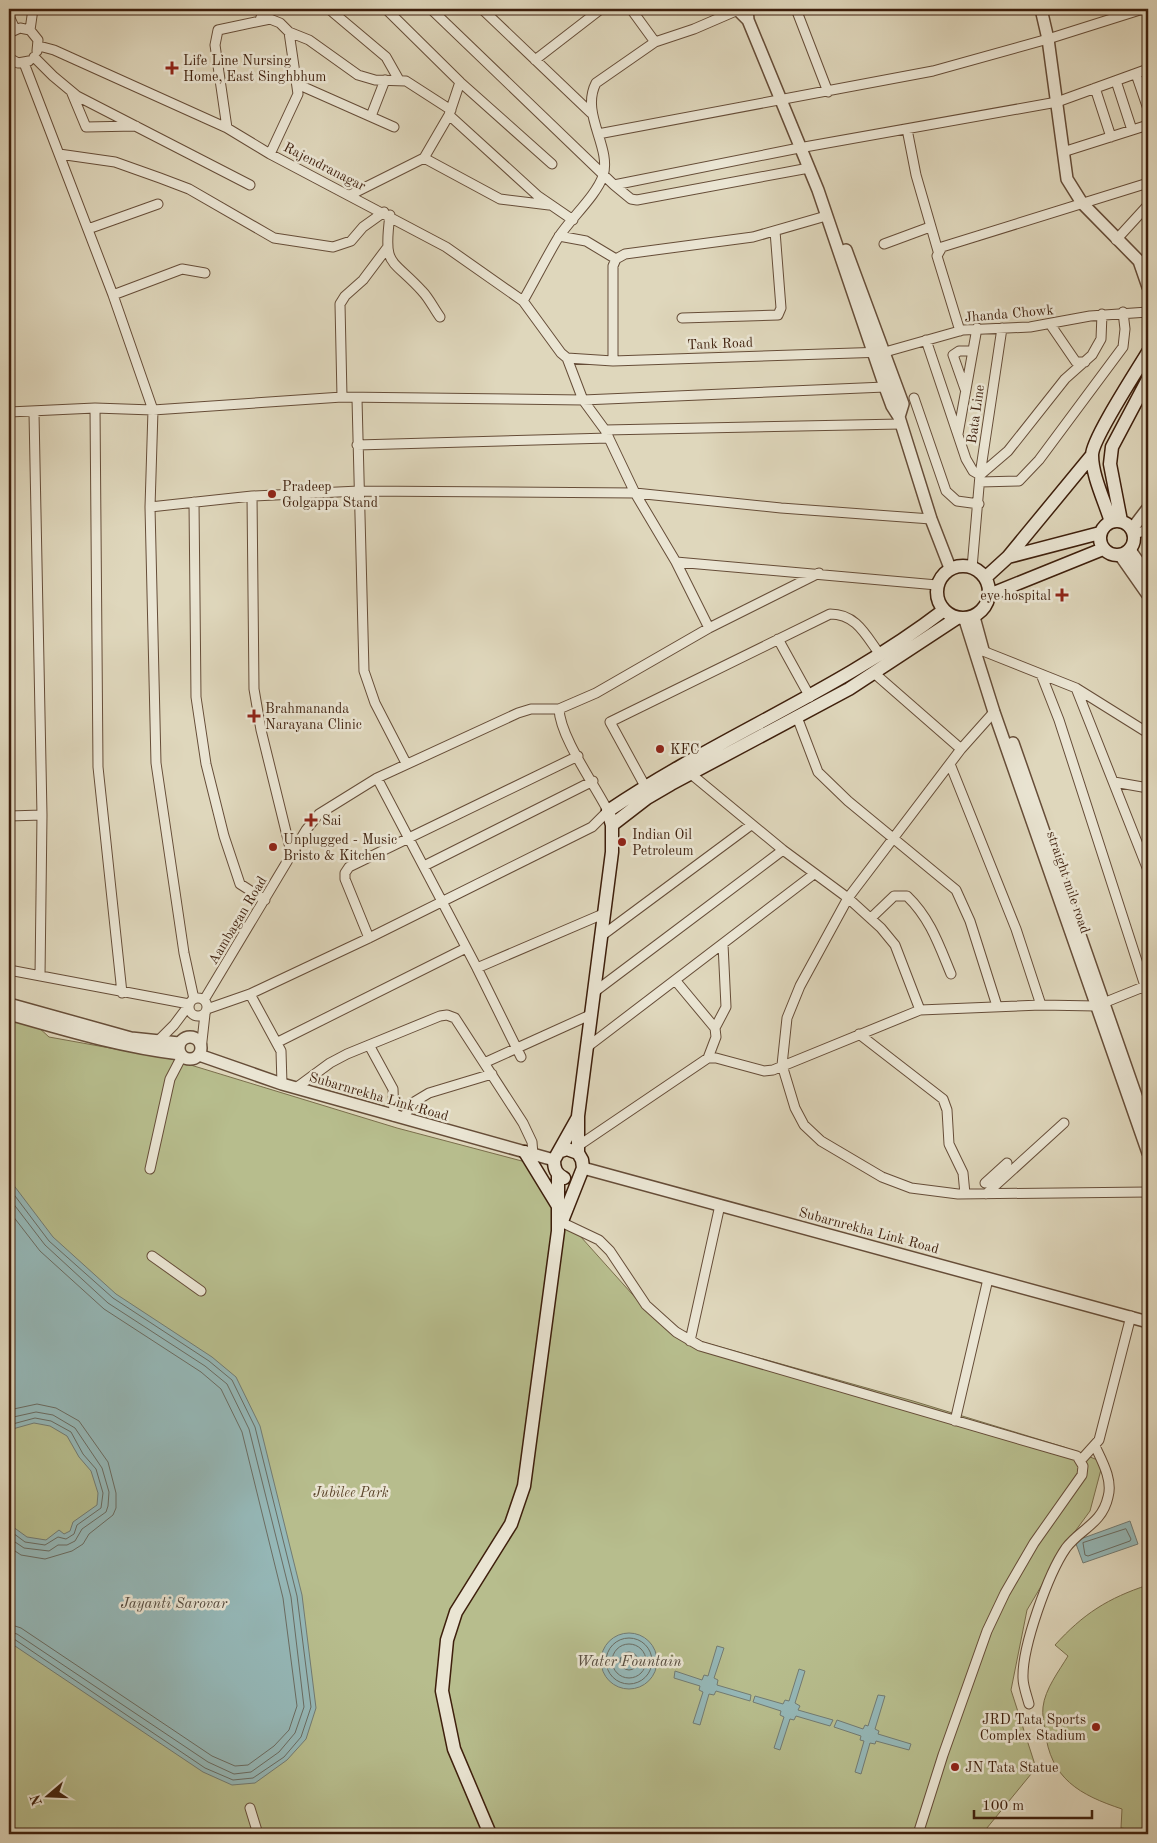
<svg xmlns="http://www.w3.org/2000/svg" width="1157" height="1843" font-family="'Old Standard TT',serif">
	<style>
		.green { fill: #b7bd8d; stroke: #7a6e4c }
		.water { fill: #95b8b8; stroke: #727b73 }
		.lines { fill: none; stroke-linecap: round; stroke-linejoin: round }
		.shore { stroke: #6a6c62; stroke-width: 1 }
		.minor-casing { stroke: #664d38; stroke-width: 11 }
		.tertiary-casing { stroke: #664d38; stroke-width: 14 }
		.secondary-casing { stroke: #3e1f0c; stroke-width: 15 }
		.minor { stroke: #eae5d3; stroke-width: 9 }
		.tertiary { stroke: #eae5d3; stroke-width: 11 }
		.secondary { stroke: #eae5d3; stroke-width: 12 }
		.poi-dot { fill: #8f2418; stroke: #eae5d3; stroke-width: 2 }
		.labels { text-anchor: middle; stroke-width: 5; stroke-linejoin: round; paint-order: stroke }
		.poi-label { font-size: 14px; fill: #3e1f0c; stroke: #eae5d3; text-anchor: start }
		.street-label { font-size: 14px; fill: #3e1f0c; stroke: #eae5d3 }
		.park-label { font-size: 14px; font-style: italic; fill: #5c462c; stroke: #eae5d3 }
		.water-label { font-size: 15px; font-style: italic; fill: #584d40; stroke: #eae5d3 }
	</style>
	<rect width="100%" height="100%" fill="#dfd7bc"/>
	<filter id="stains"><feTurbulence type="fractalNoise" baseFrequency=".004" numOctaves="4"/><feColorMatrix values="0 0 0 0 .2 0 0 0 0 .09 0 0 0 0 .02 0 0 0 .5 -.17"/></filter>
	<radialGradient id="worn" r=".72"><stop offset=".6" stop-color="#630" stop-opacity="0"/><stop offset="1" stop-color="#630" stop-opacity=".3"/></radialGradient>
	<path class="green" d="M9,1009L25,1015L49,1037L171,1059L397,1128L537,1165L572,1227L641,1304L672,1328L699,1341L913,1401L1064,1447L1103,1462L1090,1511L1068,1541L1027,1610L1011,1690L1036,1768L982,1834H9Z
		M1148,1585V1832L1121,1828L1122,1809C1080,1795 1050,1779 1045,1730C1044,1723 1042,1714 1043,1707C1045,1689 1059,1671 1068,1656L1055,1645C1083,1614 1108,1598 1148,1585Z"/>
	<path class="water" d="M9,1179L53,1237L116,1294L212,1357L236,1377L260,1426L302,1595L316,1708L306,1739L287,1760L255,1783L232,1785L203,1772L9,1642V1524L27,1537L46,1540L59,1530L64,1534L70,1531L73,1522L97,1505L98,1493L91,1471L79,1457L67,1436L50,1426L34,1423L9,1430Z
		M1130,1521L1138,1544L1083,1563L1075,1541Z
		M601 1661a28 28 0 1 1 56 0a28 28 0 1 1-56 0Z
		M717,1646L724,1648L714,1678L718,1680L717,1685L751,1695L750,1701L716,1691L714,1695L709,1694L700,1725L693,1723L703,1692L699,1690L700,1686L674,1678L675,1671L702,1680L704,1675L708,1676Z
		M799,1669L805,1671L795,1703L800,1706L798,1710L833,1720L830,1726L796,1716L794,1720L790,1719L780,1750L774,1748L784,1717L780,1715L781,1711L753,1702L755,1696L783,1704L785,1700L789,1701Z
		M878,1695L885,1696L875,1729L879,1731L878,1734L911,1744L909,1750L876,1741L875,1744L870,1743L861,1774L855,1772L864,1741L860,1740L861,1736L834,1727L837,1720L863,1729L865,1725L868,1726Z"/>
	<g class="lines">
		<path class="shore" d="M9,1188L49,1241L113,1298L209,1361L232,1380L255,1427L297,1596L311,1707L301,1737L284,1757L253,1778L233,1780L205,1768L14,1639L9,1638
			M9,1198L45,1245L108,1303L205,1366L227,1384L249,1429L291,1597L304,1707L295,1733L279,1752L251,1772L234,1774L208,1762L17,1634L9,1632
			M9,1211L40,1251L104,1309L201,1372L221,1389L242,1432L283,1598L297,1706L289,1730L274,1746L248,1765L235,1766L212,1756L21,1628L9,1624
			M9,1410L37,1404L56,1408L79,1421L108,1462L116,1493V1508L113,1515L89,1534L83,1544L72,1551L45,1559L21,1555L9,1547
			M9,1418L36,1412L53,1415L75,1428L102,1468L109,1492L108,1506L106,1512L82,1529L75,1541L67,1545H58L49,1551L24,1548L9,1538
			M9,1425L35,1418L51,1421L71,1432L83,1454L96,1469L103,1493L101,1508L77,1525L74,1534L66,1539L58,1537L45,1545L25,1542L9,1530
			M1126,1529L1131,1539L1130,1541L1088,1556L1085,1555L1083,1543Z
			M606 1661a23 23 0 1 1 46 0a23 23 0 1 1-46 0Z
			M612 1661a17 17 0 1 1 34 0a17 17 0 1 1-34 0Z
			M620 1661a9 9 0 1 1 18 0a9 9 0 1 1-18 0Z"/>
		<defs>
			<path id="minor" d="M329,9L386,57L399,80
				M386,9L460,82L552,164
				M431,9L614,185L799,148L1057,102L1148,69
				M482,9L591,113
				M631,9L655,42
				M796,9L828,92
				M9,16L15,29
				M260,20L264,9
				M30,30L33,9
				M9,33L20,28L30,30L38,40L37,51
				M39,46L54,50L227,128L270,154L446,247L523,301L561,353L567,358L613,361L885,352L963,330L1030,327L1090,316L1148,312
				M34,57L53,76L77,96L250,185
				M9,58L18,63L29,61
				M535,60L601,9
				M24,63L113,295L153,410L150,507L156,763L184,953L194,999
				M1136,74L1148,109
				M1116,81L1132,130
				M297,84L394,127
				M1095,88L1111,137
				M71,91L86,127L136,126
				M449,115L538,196L573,220
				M371,116L385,80
				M227,128L215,45L218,30L270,19L280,23L289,32
				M907,129L916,175L938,251
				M598,134L933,71L1048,39L1143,9
				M1063,152L1148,125
				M59,154L115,162L160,178L189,189L274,238L333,247L351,241L363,227L384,212
				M270,154L298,94L289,32L309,40L358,75L375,80L406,81L451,110
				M424,158L500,199L549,205
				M614,185L631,199L637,200L809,168
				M350,195L424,158L449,115L460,82
				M390,215C383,268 391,257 422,291C429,298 434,309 440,317
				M88,229L158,204
				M559,236L586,241L616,259
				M1116,240L1148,205
				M884,244L930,227
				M113,295L182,269L205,273
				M523,301C535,280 546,258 558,238C570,219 596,196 603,176C612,147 580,114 596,83L655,42L694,29L738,10
				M682,318L778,315L781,308L775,231
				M1050,324L1076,362H1085
				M960,331L937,256L942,247L1148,183
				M926,340L966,459L973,471L980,475L1008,451L1065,379L1092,355L1101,339L1102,314
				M567,358L583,400L605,430L635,493L676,562L709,628
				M613,361V266L616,259L625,254L753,237L826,216
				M965,389L953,355L959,351H973
				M342,397L340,304L345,296L363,280L387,248
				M914,398L946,491L957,501L979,504
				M357,399L364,671L375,703L406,763
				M95,408L98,767L122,993
				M9,412L95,408L153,410L342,397L583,400L885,387
				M34,413L42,815L40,976
				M605,430L901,424
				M958,434L977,328
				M357,445L609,438
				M980,482L1019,481L1039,460L1123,347L1125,329L1123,312
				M252,496L254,689L261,730L292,856
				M194,502L196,697L206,764L224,836L240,884L265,900
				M150,507L252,496L359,491L635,493L781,508L931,519
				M1134,534L1148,530
				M676,562L937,585
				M972,568L980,475L1002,328
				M778,639L810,697
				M983,651L1076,688L1148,733
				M874,673L961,749
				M1041,674L1059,720L1148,995
				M1076,688L1148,870
				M994,712L961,749L848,898L800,986L787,1018L782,1065L795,1108L804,1125L821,1141L882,1177L911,1188L958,1194L1148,1192
				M797,717L818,772L848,801L956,890L970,921L997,1006
				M950,764L1016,929L1041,1005
				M691,774L783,850L848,898L881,928L895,945L920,1010
				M377,778L477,968L521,1057
				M1114,782L1148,788
				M645,786L610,722L830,614C857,614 866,636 881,656
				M9,816L42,815
				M424,866L593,781
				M871,918L894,896H907C930,918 939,945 951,974
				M600,937L751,825
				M369,938L345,879V873L349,867L578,756
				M477,968L603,914
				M9,970L189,1004
				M675,980L715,1028L716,1037L708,1058
				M593,993L783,850
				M250,994L281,1051L282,1084
				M189 1007a9 9 0 1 1 18 0a9 9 0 1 1-18 0Z
				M204,1000L306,830L319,814L377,778L518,713L531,709H559
				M207,1009L250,994L369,938L592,827L608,811C595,785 560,737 559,709L596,693L709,628L819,573
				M715,1028L726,1007L723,944
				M859,1034L943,1099L947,1110L949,1144L963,1173L965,1194
				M158,1041L174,1025L189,1005
				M278,1042L466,948
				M369,1045L393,1089L394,1116
				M586,1048L814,874
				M201,1050L205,1014
				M484,1063L590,1015
				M296,1088L330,1063L347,1054L440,1016L447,1015L455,1018L523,1123L532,1142L533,1155
				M403,1118L414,1102L429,1093L492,1074
				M578,1146L708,1058H716L764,1071L773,1070L920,1010L1041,1005L1096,1006L1148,985
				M150,1169L170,1079L182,1056
				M985,1183L1007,1163
				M986,1194L1064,1123
				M561,1222L599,1240L610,1251L646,1305L676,1332L700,1346L1077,1456L1083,1466L1082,1475L1034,1543L1005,1593L987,1631L943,1755L918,1834
				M152,1256L201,1291
				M690,1341L720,1205
				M955,1421L988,1279
				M1081,1460L1099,1440L1131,1316
				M1029,1704C1027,1696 1023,1686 1023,1678C1022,1647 1048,1574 1066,1548C1080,1529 1102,1524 1108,1497C1113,1480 1102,1461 1095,1446
				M250,1808L258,1834"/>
			<path id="tertiary" d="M737,9L748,20
				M747,9L748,20L818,190L885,387L892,406L899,417L931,519L950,568
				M1041,9L1048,39L1067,179L1082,203L1139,261L1148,287
				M846,250L903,404L899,417
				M1132,529L1148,508
				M1130,550L1148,576
				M1120,555L1148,595
				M974,617L983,650
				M965,620L994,712L1148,1153
				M1013,743L1148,1130
				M9,1004L131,1038L179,1043
				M9,1014C65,1030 121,1047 180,1054
				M179 1048a11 11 0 1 1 22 0a11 11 0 1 1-22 0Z
				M199,1055L282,1084L554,1160
				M583,1168L1148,1322"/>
			<path id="secondary" d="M1100 538a17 17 0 1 1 34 0a17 17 0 1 1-34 0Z
				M1121,521L1110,464L1112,447L1148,379
				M1111,522C1105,502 1092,476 1092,455C1092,439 1138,369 1148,352
				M1008,557L1092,455
				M937 592a26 26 0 1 1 52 0a26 26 0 1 1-52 0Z
				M985,578L1008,557L1100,533
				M989,595L1103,549
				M612,825L647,798L671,784L849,689L957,618
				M561,1151L567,1149L578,1153L582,1160L583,1168L562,1221
				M525,1152L558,1206
				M578,1153V1116L612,852V825L608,811C716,738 840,690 944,610
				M564,1178C556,1174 554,1169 554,1160L577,1119
				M490,1834L454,1749L442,1691L447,1640L456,1612L511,1524L524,1486L558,1231V1175"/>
		</defs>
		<use href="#minor" class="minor-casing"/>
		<use href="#tertiary" class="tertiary-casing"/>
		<use href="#secondary" class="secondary-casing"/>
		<use href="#minor" class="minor"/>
		<use href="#tertiary" class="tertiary"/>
		<use href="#secondary" class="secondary"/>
	</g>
	<g class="poi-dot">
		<path d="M169.5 60.5h5v5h5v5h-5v5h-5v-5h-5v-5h5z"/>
		<circle cx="272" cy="494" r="5"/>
		<path d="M1059.5 587.5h5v5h5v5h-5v5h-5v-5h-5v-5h5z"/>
		<path d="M251.5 708.5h5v5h5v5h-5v5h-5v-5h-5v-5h5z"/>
		<circle cx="660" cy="749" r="5"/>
		<path d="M308.5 812.5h5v5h5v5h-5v5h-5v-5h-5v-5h5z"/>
		<circle cx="622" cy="842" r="5"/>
		<circle cx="273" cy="847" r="5"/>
		<circle cx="1096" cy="1727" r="5"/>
		<circle cx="955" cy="1767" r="5"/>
	</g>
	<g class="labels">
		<g class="poi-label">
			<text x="183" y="65">Life Line Nursing<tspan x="183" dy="16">Home, East Singhbhum</tspan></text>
			<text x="282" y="491">Pradeep<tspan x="282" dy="16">Golgappa Stand</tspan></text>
			<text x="1051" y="600" text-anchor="end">eye hospital</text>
			<text x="265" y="713">Brahmananda<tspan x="265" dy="16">Narayana Clinic</tspan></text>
			<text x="670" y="754">KFC</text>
			<text x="322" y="825">Sai</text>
			<text x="632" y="839">Indian Oil<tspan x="632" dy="16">Petroleum</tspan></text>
			<text x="283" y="844">Unplugged - Music<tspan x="283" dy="16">Bristo &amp; Kitchen</tspan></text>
			<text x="1086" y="1724" text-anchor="end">JRD Tata Sports<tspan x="1086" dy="16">Complex Stadium</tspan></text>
			<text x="965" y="1772">JN Tata Statue</text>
		</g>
		<g class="street-label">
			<text transform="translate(325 166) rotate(27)" y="5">Rajendranagar</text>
			<text transform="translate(1009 313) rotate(-5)" y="5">Jhanda Chowk</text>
			<text transform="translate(720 343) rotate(-2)" y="5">Tank Road</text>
			<text transform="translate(975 414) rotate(-82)" y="5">Bata Line</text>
			<text transform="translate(1069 882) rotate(71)" y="5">straight mile road</text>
			<text transform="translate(237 920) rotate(-59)" y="5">Aambagan Road</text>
			<text transform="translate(379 1096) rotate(16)" y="5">Subarnrekha Link Road</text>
			<text transform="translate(869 1230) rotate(15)" y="5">Subarnrekha Link Road</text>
		</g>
		<g class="park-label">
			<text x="351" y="1497">Jubilee Park</text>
		</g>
		<g class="water-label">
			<text x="174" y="1608">Jayanti Sarovar</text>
			<text x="629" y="1666">Water Fountain</text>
		</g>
	</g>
	<rect width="1157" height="1843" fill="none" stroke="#dfd7bc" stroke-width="30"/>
	<rect x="10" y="10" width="1137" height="1823" fill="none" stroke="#3e1f0c" stroke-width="2.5"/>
	<rect x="15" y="15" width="1127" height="1813" fill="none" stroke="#3e1f0c"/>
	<g transform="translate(48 1796) rotate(251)" stroke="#eae5d3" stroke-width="4" paint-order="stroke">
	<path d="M0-4L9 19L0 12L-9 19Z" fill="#3e1f0c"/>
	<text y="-8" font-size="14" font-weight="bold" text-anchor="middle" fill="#3e1f0c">N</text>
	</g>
	<path d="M974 1810v8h118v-8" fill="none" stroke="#3e1f0c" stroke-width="2.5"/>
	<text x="982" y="1810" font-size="15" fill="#3e1f0c" stroke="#eae5d3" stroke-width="4" paint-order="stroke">100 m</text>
	<rect width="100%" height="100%" filter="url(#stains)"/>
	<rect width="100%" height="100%" fill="url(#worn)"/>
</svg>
